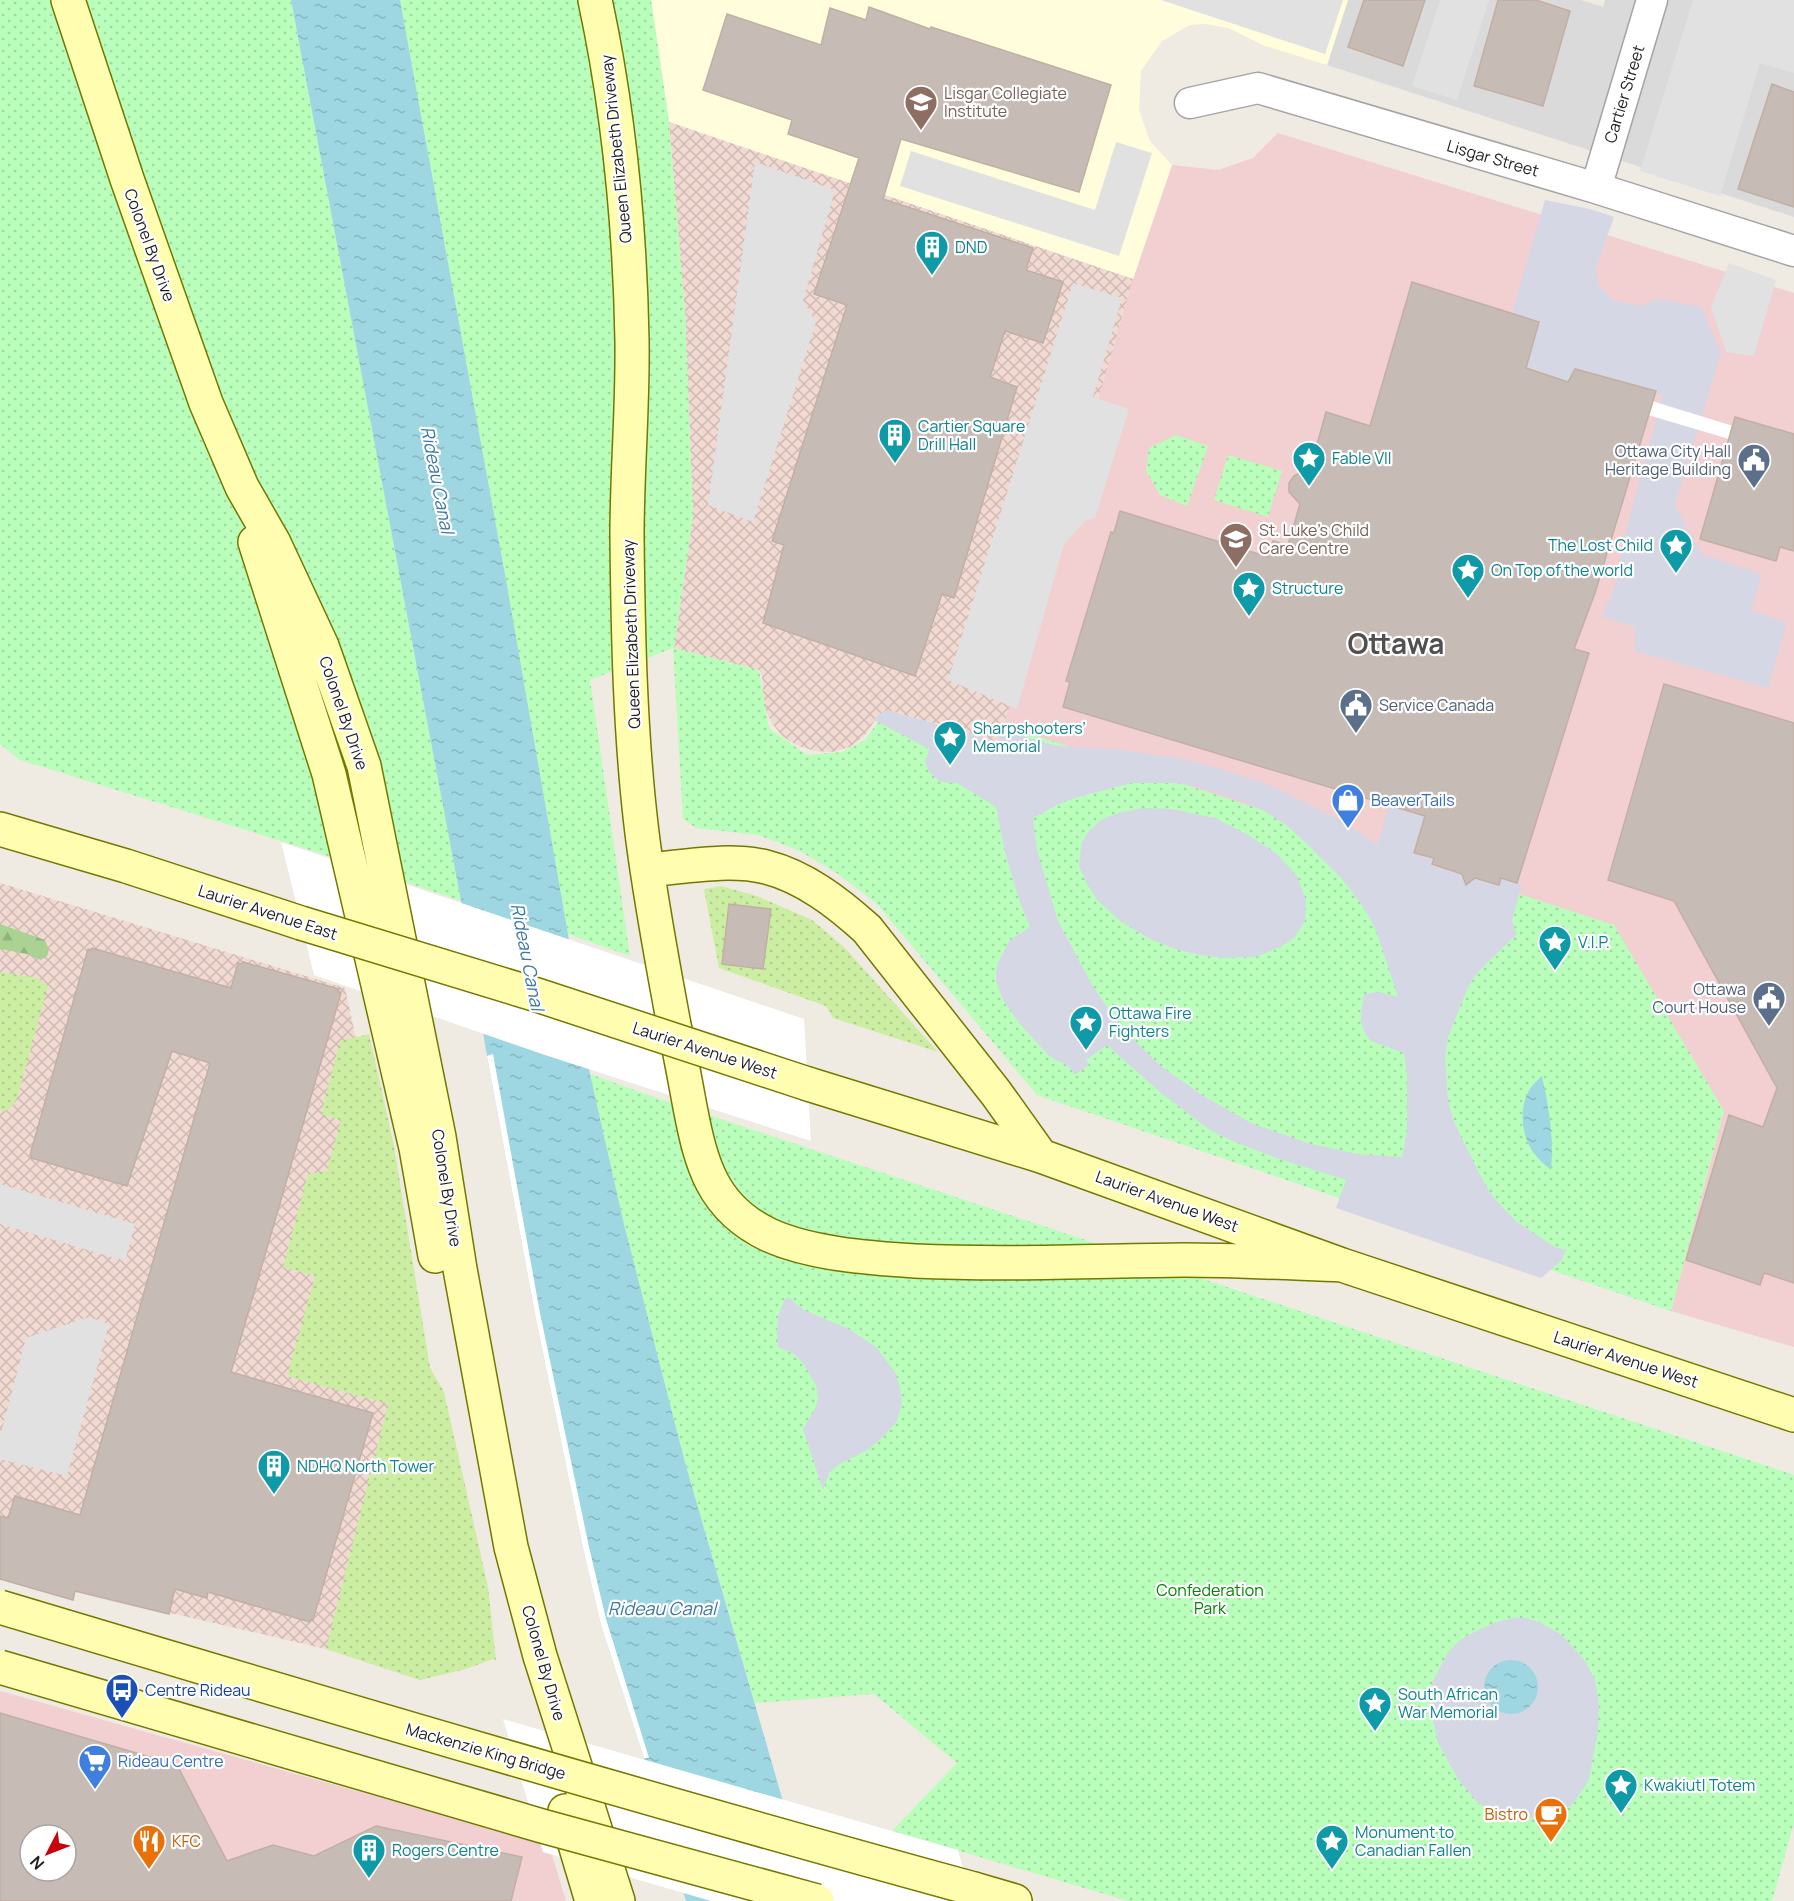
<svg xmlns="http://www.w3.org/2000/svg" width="1794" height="1901" font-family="Manrope,sans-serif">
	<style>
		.residential { fill: #dbdada }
		.commercial { fill: #f2cfd0; fill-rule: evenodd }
		.education { fill: #fffddb }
		.military { fill: url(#military-cross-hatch) }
		.grass { fill: url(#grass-dots) }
		.forest { fill: url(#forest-firs) }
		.park { fill: url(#park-dots) }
		.parking { fill: #e1e1e1 }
		.plaza { fill: #d6d7e5; fill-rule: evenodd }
		.water { fill: url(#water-ripples) }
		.pier { fill: #fff }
		.building { fill: #c7bbb5; stroke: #c2afa3; stroke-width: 1.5; fill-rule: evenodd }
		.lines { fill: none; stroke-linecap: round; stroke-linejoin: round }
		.street-casing { stroke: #a4a4a4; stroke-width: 33 }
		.secondary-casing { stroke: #727800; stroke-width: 36 }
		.street { stroke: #fff; stroke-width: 30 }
		.secondary { stroke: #fffeb0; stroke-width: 33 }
		.secondary-bridge-casing { stroke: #727800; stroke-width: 36; stroke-linecap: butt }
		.secondary-bridge { stroke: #fffeb0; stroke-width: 33 }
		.labels { text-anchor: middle; stroke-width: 4.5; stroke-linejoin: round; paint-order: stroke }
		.education-label { font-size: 16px; fill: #785e54; stroke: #fff; text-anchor: start }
		.street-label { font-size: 16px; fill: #1d1d1d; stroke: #fff }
		.culture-label { font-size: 16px; fill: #0d838f; stroke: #fff; text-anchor: start }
		.service-label { font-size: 16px; fill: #4e5e75; stroke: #fff; text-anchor: end }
		.shop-label { font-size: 16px; fill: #366cbe; stroke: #fff; text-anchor: start }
		.park-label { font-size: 16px; fill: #028305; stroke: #fff }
		.transit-label { font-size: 16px; fill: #164399; stroke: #fff; text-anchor: start }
		.food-label { font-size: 16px; fill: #c56008; stroke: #fff; text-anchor: end }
		.water-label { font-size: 18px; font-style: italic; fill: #3d77a4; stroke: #fff }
		.town-label { font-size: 28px; font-weight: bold; fill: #505050; stroke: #fff }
	</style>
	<defs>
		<pattern id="military-cross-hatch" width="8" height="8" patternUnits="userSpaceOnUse" patternTransform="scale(1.5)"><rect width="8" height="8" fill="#f2dad3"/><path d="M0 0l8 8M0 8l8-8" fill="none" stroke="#cfbbb5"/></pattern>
		<pattern id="grass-dots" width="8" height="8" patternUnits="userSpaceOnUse" patternTransform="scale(1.5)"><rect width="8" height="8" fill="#cceea3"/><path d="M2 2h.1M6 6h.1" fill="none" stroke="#afcc8c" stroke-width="1.8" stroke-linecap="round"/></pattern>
		<pattern id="forest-firs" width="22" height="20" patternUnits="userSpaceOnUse" patternTransform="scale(1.5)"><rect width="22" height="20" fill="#a9d293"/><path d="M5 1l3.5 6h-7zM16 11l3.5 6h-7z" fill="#91b47e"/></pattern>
		<pattern id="park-dots" width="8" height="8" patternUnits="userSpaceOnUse" patternTransform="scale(1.5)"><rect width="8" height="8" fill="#bafebb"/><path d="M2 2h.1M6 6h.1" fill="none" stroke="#9fd9a0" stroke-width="1.8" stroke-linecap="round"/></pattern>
		<pattern id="water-ripples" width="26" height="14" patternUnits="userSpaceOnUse" patternTransform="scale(1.5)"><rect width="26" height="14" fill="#9ed6e1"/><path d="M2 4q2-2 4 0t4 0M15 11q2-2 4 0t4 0" fill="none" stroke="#88b7c1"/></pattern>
	</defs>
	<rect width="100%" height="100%" fill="#efeae2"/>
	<path class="residential" d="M1348,0H1581L1603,7L1605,0H1794V217L1327,65Z"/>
	<path class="commercial" d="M1278,133L1794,293V1347L1671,1311L1724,1111L1018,730L1003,726L1133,279L1172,165L1218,170L1253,158Z
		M0,1691L549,1845L566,1901H0ZM30,1835H66V1871H30Z"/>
	<path class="education" d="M651,0H1348L1327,65L1265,46L1228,28L1205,24L1190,25L1162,41L1141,71L1139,110L1150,141L1172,165L1133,279L669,122Z"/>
	<path class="military" d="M669,122L1133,279L999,742L887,710L879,714L865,735L850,747L832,752L815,751L798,746L782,736L772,723L766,711L763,694L762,676L759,670L674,648L693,516L685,312Z
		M0,883L345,988L363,1071L444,1673L420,1680L326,1649L75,1591L0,1579Z"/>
	<path class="grass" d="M721,886L757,896L812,920L845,948L938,1052L833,1018L826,1006L719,968L704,889Z
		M0,972L37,978L48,986L18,1096L11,1108L5,1111L0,1110Z
		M369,1034L394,1146L430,1368L444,1392L488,1587L496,1660L493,1659L466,1669L420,1680L326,1649L388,1404L287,1376L315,1276L283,1267L308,1174L327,1171L341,1120L321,1114L340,1041Z"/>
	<path class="forest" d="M0,924L45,940L49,950L47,956L41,960L27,954L0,949Z"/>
	<path class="park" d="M0,0H291L461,901L316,852L20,760L0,744Z
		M400,0H651L669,122L685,312L693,516L674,648L759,670L769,728L807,755L842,752L865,740L883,715L1014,753L1018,730L1614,925L1724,1111L1671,1311L1037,1095L876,903L838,874L800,851L758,835L696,828L683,819L673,648L590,680L630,956L568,934L506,580Z
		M1176,435L1208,446L1187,506L1160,495L1146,471L1149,448Z
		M1228,455L1282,471L1268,517L1214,500Z
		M590,1074L651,1096L1794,1475V1823L1772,1901H1128L892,1831L957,1763L874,1694L755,1703L684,1459L623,1220Z"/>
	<path class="parking" d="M1161,0H1343L1325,54Z
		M1440,0H1489L1457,100L1412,86Z
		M1693,0H1794V73L1760,63L1720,196L1640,171Z
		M1116,142L1152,153L1119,256L900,186L911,151L1095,210Z
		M755,162L835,190L803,301L816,322L753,522L708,505Z
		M1729,263L1776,280L1754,356L1726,352L1711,307Z
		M1073,283L1122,298L1093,397L1129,409L1095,518L1086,520L1064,544L1017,709L948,680Z
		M0,1184L135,1224L125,1261L0,1224Z
		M89,1317L109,1324L67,1476L0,1459V1437L26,1338Z"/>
	<path class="plaza" d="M1545,200L1590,209L1614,217L1596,268L1598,284L1613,300L1641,306L1658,298L1701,307L1721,352L1675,505L1701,554L1762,574L1751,610L1787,623L1768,688L1635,651V627L1602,617L1618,578L1621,549L1663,395L1575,369L1568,382L1526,368L1539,322L1512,313Z
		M887,710L998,742L1003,726L1022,736L1057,746L1116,749L1177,758L1207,765L1261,782L1287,793L1347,824L1377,845L1399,775L1434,785L1414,853L1434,858L1432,864L1462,874L1466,885L1475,878L1499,885L1501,878L1522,884L1512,921L1517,934L1479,971L1468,987L1448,1037L1445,1057L1448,1098L1453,1120L1480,1175L1493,1197L1517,1222L1555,1247L1566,1250L1561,1261L1541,1278L1336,1208L1346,1180L1279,1159L1230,1140L1210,1130L1161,1093L1107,1045L1086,1060L1089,1065L1075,1075L1068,1066L1049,1056L1019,1023L1003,1000L996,981L997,965L1010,940L1030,927L1021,905L1006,856L996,807L957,783H948L939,781L930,773L925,763L929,749L874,720L879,714ZM1132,783H1175L1194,786L1242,801L1264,811L1286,825L1305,842L1341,878L1358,900L1370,918L1378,936L1398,997L1380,992L1364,994L1361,1013V1022L1365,1034L1371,1041L1404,1053L1407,1076V1131L1402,1157L1358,1154L1311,1144L1253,1124L1205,1097L1162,1067L1140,1046L1120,1025L1105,1004L1092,985L1058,921L1037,850L1033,818L1059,804L1078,797Z
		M1143,808L1172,809L1215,818L1248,835L1276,853L1297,876L1306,900L1305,921L1295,937L1281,947L1255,957L1224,958L1199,955L1172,948L1148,938L1120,921L1097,900L1086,882L1079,866L1081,845L1087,833L1101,820L1118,813Z
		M788,1297L804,1310L849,1329L876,1347L895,1372L900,1387L902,1403L897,1421L883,1437L869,1449L838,1465L829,1473L823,1490L803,1429L814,1411L818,1399L816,1385L803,1363L794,1354L778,1347L777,1336L778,1316L784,1301Z
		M1513,1618H1527L1541,1623L1562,1635L1586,1662L1595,1680L1599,1704L1598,1731L1589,1779L1585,1786L1571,1806L1517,1822L1495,1815L1477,1802L1458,1779L1438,1743L1430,1707L1431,1685L1447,1654L1456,1644L1466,1636L1496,1622Z"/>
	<path class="water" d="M291,0H400L506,580L568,934L590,1074L623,1220L684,1459L782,1798L819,1901H686L644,1758L601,1625L583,1548L535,1314L487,1056L461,901Z
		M1542,1076C1549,1109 1554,1136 1551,1170C1547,1166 1541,1162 1537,1157C1521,1139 1517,1106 1532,1086C1535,1082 1539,1079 1542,1076Z
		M1484 1687a27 27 0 1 1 54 0a27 27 0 1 1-54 0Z"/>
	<path class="pier" d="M1652,401L1733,426L1729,439L1648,415Z
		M281,842L804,1019L811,1141L545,1055L314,975Z
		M493,1054L540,1313L589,1547L606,1619L649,1758H644L601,1625L583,1548L535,1314L487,1056Z
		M503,1719L958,1850L972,1901H711L543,1852Z"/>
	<path class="building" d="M1364,0H1425L1403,66L1348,47Z
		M1498,0H1536L1570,11L1543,106L1474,86Z
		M869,7L930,29L931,27L1111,85L1079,192L901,139L883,199L1033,248L1026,270L1063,282L1043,343L1005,331L990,377L1017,387L954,598L942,594L915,676L763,623L784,545L772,541L847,305L814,294L859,158L788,134L792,120L703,90L727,14L821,45L830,8L866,20Z
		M1772,84L1794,92V207L1738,189Z
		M1412,282L1539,322L1526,368L1568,382L1575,369L1656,391L1595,593L1574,649L1589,653L1517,883L1501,878L1499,885L1475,878L1466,885L1462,874L1432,864L1434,858L1414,853L1425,816L1063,707L1070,682L1066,681L1111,532L1114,533L1120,511L1268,557L1273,541L1288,545L1300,504L1289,492V483L1294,476L1311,466L1326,412L1370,426Z
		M1735,417L1794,434V551L1780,547L1776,561L1700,539Z
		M1664,684L1794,723V1283L1764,1273L1760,1285L1686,1260L1729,1115L1763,1127L1777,1088L1674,901L1608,880Z
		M729,904L771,909L763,969L722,964Z
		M92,948L231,988L238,963L242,964L243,962L339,989L338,992L341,993L231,1372L373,1413L313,1620L311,1619L310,1622L208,1592L207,1598L175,1589L169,1614L75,1591L73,1600L0,1579V1516L8,1518L15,1496L80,1515L210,1063L172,1051L127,1186L31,1158L32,1156L30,1155L88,949L91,950Z
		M0,1713L177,1765L227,1861L273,1845L314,1856L376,1826L522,1857L511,1901H0ZM30,1835H66V1871H30Z"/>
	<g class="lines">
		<defs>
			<path id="street" d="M1190,103L1258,88L1596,188L1794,251
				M1596,188L1652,0"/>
			<path id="secondary" d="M68,0L127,179L206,403L242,487L274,543L322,646L364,766L439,1137L460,1269L511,1547L540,1656L618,1901
				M595,0C619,112 630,227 632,341C633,406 627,471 627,536C628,635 630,735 642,833C650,897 662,961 674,1025C680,1052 685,1080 690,1107C701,1164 712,1208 769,1235C811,1254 869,1258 915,1261C1005,1265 1094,1261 1184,1260C1236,1260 1289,1263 1342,1265
				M255,542L329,774L416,1148L435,1256
				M0,829L126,866L301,923
				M647,870C685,867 728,858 766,867C805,877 838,903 867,929L996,1093L1041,1156
				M808,1084L1041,1156L1342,1265L1794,1415
				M565,1811L592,1901
				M974,1889L1015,1901"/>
		</defs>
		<use href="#street" class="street-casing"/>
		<use href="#secondary" class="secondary-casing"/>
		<use href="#street" class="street"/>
		<use href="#secondary" class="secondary"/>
		<defs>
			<path id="secondary-bridge" d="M301,923L537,995L808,1084
				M0,1607C324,1704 648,1800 974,1889
				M0,1667L542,1826L817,1901"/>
		</defs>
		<use href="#secondary-bridge" class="secondary-bridge-casing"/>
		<use href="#secondary-bridge" class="secondary-bridge"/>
	</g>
	<defs>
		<symbol id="school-pin" viewBox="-11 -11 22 30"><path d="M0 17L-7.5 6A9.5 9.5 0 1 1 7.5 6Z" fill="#8d6e63" stroke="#fff"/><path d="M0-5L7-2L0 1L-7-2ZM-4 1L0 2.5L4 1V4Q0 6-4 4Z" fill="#fff"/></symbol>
		<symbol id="building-pin" viewBox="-11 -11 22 30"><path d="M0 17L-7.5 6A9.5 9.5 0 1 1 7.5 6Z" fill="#0f9aa8" stroke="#fff"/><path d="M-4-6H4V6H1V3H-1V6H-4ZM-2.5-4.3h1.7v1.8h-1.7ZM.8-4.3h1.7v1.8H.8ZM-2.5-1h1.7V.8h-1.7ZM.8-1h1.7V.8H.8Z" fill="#fff"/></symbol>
		<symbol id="sight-pin" viewBox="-11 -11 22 30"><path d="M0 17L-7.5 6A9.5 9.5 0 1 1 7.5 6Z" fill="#0f9aa8" stroke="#fff"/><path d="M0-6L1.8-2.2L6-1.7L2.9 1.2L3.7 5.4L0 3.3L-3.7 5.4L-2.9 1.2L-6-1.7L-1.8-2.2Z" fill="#fff"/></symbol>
		<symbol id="civic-pin" viewBox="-11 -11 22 30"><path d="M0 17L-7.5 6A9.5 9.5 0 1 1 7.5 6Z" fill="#5c6f8a" stroke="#fff"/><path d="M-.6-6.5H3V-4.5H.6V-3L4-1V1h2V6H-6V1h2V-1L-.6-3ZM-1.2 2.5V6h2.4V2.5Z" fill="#fff"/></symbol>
		<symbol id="shop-pin" viewBox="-11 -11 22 30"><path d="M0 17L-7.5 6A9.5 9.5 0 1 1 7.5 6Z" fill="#3f7fe0" stroke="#fff"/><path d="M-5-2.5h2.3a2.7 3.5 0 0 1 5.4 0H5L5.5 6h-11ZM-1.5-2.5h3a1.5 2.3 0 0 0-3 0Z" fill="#fff"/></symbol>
		<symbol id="bus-pin" viewBox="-11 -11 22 30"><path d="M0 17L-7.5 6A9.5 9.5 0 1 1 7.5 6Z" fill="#1a4fb4" stroke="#fff"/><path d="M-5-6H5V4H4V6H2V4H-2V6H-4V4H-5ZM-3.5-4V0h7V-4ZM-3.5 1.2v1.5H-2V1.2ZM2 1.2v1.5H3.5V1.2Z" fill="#fff"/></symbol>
		<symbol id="supermarket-pin" viewBox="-11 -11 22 30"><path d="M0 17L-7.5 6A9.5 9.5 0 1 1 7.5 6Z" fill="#3f7fe0" stroke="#fff"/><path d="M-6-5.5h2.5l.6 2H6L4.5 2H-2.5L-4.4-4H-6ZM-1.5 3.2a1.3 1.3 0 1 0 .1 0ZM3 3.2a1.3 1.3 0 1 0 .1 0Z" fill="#fff"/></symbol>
		<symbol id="cafe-pin" viewBox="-11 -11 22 30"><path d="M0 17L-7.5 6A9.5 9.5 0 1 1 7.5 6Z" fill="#e8710a" stroke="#fff"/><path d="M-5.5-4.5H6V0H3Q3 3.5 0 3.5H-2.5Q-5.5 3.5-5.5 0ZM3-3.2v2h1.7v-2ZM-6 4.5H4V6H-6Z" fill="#fff"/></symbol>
		<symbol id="restaurant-pin" viewBox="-11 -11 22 30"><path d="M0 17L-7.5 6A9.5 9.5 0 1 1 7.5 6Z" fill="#e8710a" stroke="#fff"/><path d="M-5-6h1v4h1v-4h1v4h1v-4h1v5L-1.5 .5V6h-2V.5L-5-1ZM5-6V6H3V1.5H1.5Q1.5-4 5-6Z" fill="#fff"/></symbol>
	</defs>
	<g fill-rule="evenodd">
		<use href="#school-pin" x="902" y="83" width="38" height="52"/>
		<use href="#building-pin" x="913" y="228" width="38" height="52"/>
		<use href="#building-pin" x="876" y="416" width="38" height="52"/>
		<use href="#sight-pin" x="1290" y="439" width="38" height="52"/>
		<use href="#civic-pin" x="1735" y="441" width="38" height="52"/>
		<use href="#school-pin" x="1217" y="520" width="38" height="52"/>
		<use href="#sight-pin" x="1657" y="526" width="38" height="52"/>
		<use href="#sight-pin" x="1449" y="551" width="38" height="52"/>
		<use href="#sight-pin" x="1230" y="569" width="38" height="52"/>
		<use href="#civic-pin" x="1337" y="686" width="38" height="52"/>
		<use href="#sight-pin" x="931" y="718" width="38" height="52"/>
		<use href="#shop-pin" x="1329" y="781" width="38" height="52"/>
		<use href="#sight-pin" x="1536" y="923" width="38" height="52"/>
		<use href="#civic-pin" x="1750" y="979" width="38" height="52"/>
		<use href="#sight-pin" x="1067" y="1003" width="38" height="52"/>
		<use href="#building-pin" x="255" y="1447" width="38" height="52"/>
		<use href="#bus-pin" x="103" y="1671" width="38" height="52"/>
		<use href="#sight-pin" x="1356" y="1684" width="38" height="52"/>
		<use href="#supermarket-pin" x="76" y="1742" width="38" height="52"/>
		<use href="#sight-pin" x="1602" y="1766" width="38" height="52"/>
		<use href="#cafe-pin" x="1532" y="1795" width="38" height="52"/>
		<use href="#restaurant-pin" x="130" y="1822" width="38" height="52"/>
		<use href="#sight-pin" x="1313" y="1822" width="38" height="52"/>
		<use href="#building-pin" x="350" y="1831" width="38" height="52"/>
	</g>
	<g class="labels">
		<g class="education-label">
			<text x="944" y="99">Lisgar Collegiate<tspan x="944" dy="18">Institute</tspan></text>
			<text x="1259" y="536">St. Luke's Child<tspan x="1259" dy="18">Care Centre</tspan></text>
		</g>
		<g class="street-label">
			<text transform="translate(1624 94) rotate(-73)" y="6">Cartier Street</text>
			<text transform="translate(616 149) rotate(-96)" y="6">Queen Elizabeth Driveway</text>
			<text transform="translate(1493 158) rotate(16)" y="6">Lisgar Street</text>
			<text transform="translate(150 245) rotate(70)" y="6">Colonel By Drive</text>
			<text transform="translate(631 634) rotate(-92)" y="6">Queen Elizabeth Driveway</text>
			<text transform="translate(344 713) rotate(71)" y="6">Colonel By Drive</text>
			<text transform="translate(268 912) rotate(18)" y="6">Laurier Avenue East</text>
			<text transform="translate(705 1050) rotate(18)" y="6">Laurier Avenue West</text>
			<text transform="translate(447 1188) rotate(81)" y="6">Colonel By Drive</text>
			<text transform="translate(1167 1201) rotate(20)" y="6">Laurier Avenue West</text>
			<text transform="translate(1626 1359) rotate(18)" y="6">Laurier Avenue West</text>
			<text transform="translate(544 1663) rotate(74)" y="6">Colonel By Drive</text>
			<text transform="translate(486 1751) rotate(16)" y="6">Mackenzie King Bridge</text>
		</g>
		<g class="culture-label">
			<text x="955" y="253">DND</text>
			<text x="918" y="432">Cartier Square<tspan x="918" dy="18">Drill Hall</tspan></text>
			<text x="1332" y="464">Fable VII</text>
			<text x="1653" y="551" text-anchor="end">The Lost Child</text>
			<text x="1491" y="576">On Top of the world</text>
			<text x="1272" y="594">Structure</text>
			<text x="973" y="734">Sharpshooters’<tspan x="973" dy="18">Memorial</tspan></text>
			<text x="1578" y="948">V.I.P.</text>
			<text x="1109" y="1019">Ottawa Fire<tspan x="1109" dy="18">Fighters</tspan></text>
			<text x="297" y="1472">NDHQ North Tower</text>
			<text x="1398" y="1700">South African<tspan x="1398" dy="18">War Memorial</tspan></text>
			<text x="1644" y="1791">Kwakiutl Totem</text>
			<text x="1355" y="1838">Monument to<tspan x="1355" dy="18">Canadian Fallen</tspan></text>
			<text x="392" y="1856">Rogers Centre</text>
		</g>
		<g class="service-label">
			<text x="1731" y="457">Ottawa City Hall<tspan x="1731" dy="18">Heritage Building</tspan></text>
			<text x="1379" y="711" text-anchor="start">Service Canada</text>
			<text x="1746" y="995">Ottawa<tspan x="1746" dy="18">Court House</tspan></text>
		</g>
		<g class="shop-label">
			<text x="1371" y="806">BeaverTails</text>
			<text x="118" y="1767">Rideau Centre</text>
		</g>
		<g class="park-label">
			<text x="1210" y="1596">Confederation<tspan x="1210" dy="18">Park</tspan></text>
		</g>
		<g class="transit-label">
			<text x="145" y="1696">Centre Rideau</text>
		</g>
		<g class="food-label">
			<text x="1528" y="1820">Bistro</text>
			<text x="172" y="1847" text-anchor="start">KFC</text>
		</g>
		<g class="water-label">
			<text transform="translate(437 480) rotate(79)" y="6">Rideau Canal</text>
			<text transform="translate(527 957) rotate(79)" y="6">Rideau Canal</text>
			<text x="662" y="1615">Rideau Canal</text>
		</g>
		<g class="town-label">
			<text x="1396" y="654">Ottawa</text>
		</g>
	</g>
	<g transform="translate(48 1853) rotate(228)"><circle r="28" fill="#ffffff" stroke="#a5a5a5" stroke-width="1.5"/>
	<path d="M0-4.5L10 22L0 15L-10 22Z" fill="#ca000c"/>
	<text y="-9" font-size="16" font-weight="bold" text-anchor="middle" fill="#1d1d1d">N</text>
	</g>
</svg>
